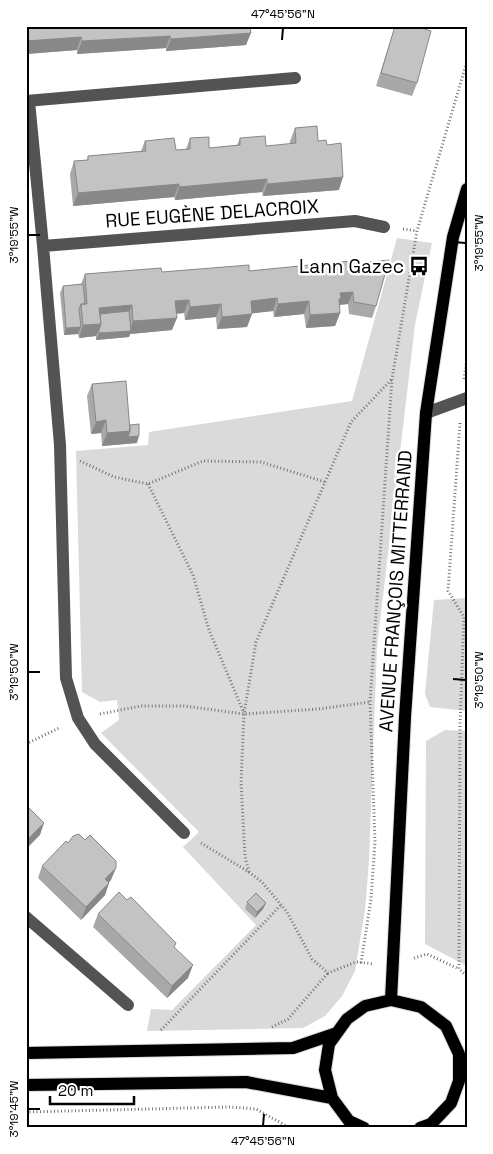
<svg xmlns="http://www.w3.org/2000/svg" width="493" height="1154" font-family="'Space Grotesk',sans-serif">
	<style>
		.grass { fill: #dadada }
		.lines { fill: none; stroke-linecap: round; stroke-linejoin: round }
		.major-casing { stroke: #dbdbdb; stroke-width: 14 }
		.path { stroke: #757575; stroke-width: 3; stroke-dasharray: 1 2.5; stroke-linecap: butt }
		.minor { stroke: #535353; stroke-width: 12 }
		.major { stroke: #000; stroke-width: 12 }
		.wall { fill: #a8a8a8 }
		.shaded-wall { fill: #888 }
		.building { fill: #c3c3c3; stroke: #888 }
		.ticks { fill: none; stroke: #000; stroke-width: 2 }
		.labels { text-anchor: middle; stroke-width: 5; stroke-linejoin: round; paint-order: stroke }
		.street-label { font-size: 19px; fill: #000; stroke: #fff }
		.poi-label { font-size: 19px; fill: #000; stroke: #fff; text-anchor: end }
		.neatline { fill: none; stroke: #000; stroke-width: 2 }
		.ticks-label { font-size: 12px; text-anchor: middle; fill: #000 }
	</style>
	<rect width="100%" height="100%" fill="#fff"/>
	<path class="grass" d="M397,238L432,243L415,325L377,647L369,861L365,910L355,971L342,996L325,1016L303,1028L147,1031L151,1009L172,1010L256,925L183,847L199,832L101,733L119,720L117,700L100,702L82,692L76,451L148,445L149,432L352,401Z
		M467,598V711L430,707L425,694L434,600Z
		M445,730L467,731V967L465,965L425,944L426,741Z"/>
	<g class="lines">
		<defs>
			<path id="major" d="M391,1000L405,717L426,413L453,237L467,189
				M26,1053L293,1048L337,1033
				M26,1085L246,1082L332,1098
				M364,1128L349,1121L332,1098L325,1070L329,1044L347,1019L365,1006L391,1000L421,1007L446,1026L459,1054V1081L451,1103L431,1124L420,1128"/>
		</defs>
		<use href="#major" class="major-casing"/>
		<path class="path" d="M403,229L417,231
			M464,379L467,360
			M460,423L448,591L464,617L460,724L459,969L467,976
			M80,461L114,477L148,484L203,461L261,462L325,482
			M148,484L193,575L209,630L244,713
			M100,714L141,706H184L244,714L318,709L370,702
			M26,744L59,728
			M201,843L249,872L262,882L287,912L312,959L328,973L356,962L374,964
			M249,872L245,857L241,782L244,714L256,642L351,422L392,379
			M414,958L427,954L459,969
			M361,963L371,899L375,842L370,702L392,379L417,231L467,61
			M272,1027L288,1019L328,973
			M161,1030L281,905
			M26,1112L229,1107L256,1109L290,1128"/>
		<path class="minor" d="M26,101L295,78
			M29,101L43,246L60,445L66,678L78,718L95,744L184,833
			M43,246L355,221L384,227
			M426,413L467,398
			M26,917L128,1005"/>
		<use href="#major" class="major"/>
	</g>
	<path class="wall" d="M26,26H250L246,45L166,51V48L77,54V50L26,54Z
		M395,26L417,83L412,96L376,86Z
		M295,128L318,141L327,145L339,190L263,196L262,192L175,200L174,197L73,206L70,174L74,161L87,160L88,156L141,151L145,141L176,150L186,149L190,138L209,148L237,145L240,138L266,146L290,144V141Z
		M351,264L376,306L372,318L349,314L348,304L339,305L340,313L335,326L306,328L304,314L274,317L273,311L252,313L247,327L217,329L216,317L185,320L184,313L176,314L172,330L130,334L129,337L96,340V336L79,338L78,334L64,335L60,293L63,286L81,284L85,274L249,271Z
		M92,384L130,425L137,443L102,446L101,433L91,434L87,396Z
		M42,866L111,880L109,882L105,895L81,920L38,878Z
		M247,902L263,909L255,918L245,909Z
		M98,914L175,948L188,978L167,998L93,927Z"/>
	<path class="shaded-wall" d="M251,33L246,45L166,51L171,39Z
		M170,36L166,48L77,54L82,41Z
		M81,37L77,50L26,54V41Z
		M343,177L339,190L263,196L267,184Z
		M267,179L262,192L175,200L179,187Z
		M179,184L174,197L73,206L78,193Z
		M353,292L348,304L338,305L336,311L340,293Z
		M277,298L273,311L247,314L251,301Z
		M189,300L184,313L170,314L175,301Z
		M309,301L304,314L274,317L278,304Z
		M221,304L216,317L185,320L190,307Z
		M132,305L127,318L98,320L99,308Z
		M340,313L335,326L306,328L310,315Z
		M252,314L247,327L217,329L222,317Z
		M177,318L172,330L130,334L129,337L96,340L99,333L130,331L133,321Z
		M101,324L96,336L79,338L83,325Z
		M81,327L78,334L64,335L66,328Z
		M106,420L101,433L91,434L96,422Z
		M130,431L139,436L137,443L102,446L107,433Z
		M44,823L40,835L26,849V841Z
		M116,868L111,880L100,891L105,879Z
		M109,883L105,895L81,920L86,907Z
		M266,903L263,909L255,918L257,912Z
		M193,965L188,978L167,998L172,986Z"/>
	<path class="building" d="M26,26H250L251,33L171,39L170,36L82,41L81,37L26,41Z
		M395,26H415L431,31L417,83L381,73Z
		M317,126L318,141L326,140L327,145L341,143L343,177L267,184V179L179,187V184L78,193L74,161L88,160V156L146,151L145,141L174,138L176,150L190,149V138L209,137V148L240,145V138L265,136L266,146L296,143L295,128Z
		M389,260L376,306L354,302L353,292L340,293L341,298L339,299L340,313L310,315L309,301L278,304L277,298L251,301L252,314L222,317L221,304L190,307L189,300L175,301L177,318L133,321L132,305L99,308L101,324L83,325L81,304H87L85,274L161,268L162,272L249,265V271L351,261V264Z
		M83,284L85,304H81L79,310L81,327L66,328L63,286Z
		M129,311L131,331L99,333V330L101,324L100,314Z
		M126,381L130,431L107,433L106,420L96,422L92,384Z
		M139,424V436L128,437L130,431V425Z
		M26,805L44,823L26,841Z
		M79,834L85,840L90,835L116,861V868L105,879L109,883L86,907L42,866L66,841L68,843L73,836Z
		M119,892L127,900L131,897L176,943L174,947L193,965L172,986L98,914Z
		M256,893L266,903L257,912L247,902Z"/>
	<path class="ticks" d="M282,40L283,28M28,235H40M453,242L466,243M28,672H40M453,679L466,680M28,1109H40M263,1126L264,1114"/>
	<defs>
		<symbol id="bus-bare" viewBox="-9 -9 18 18"><path d="M-5-6H5V4H4V6H2V4H-2V6H-4V4H-5ZM-3.5-4V0h7V-4ZM-3.5 1.2v1.5H-2V1.2ZM2 1.2v1.5H3.5V1.2Z" fill="#000" stroke="#fff" stroke-width="2.5" paint-order="stroke"/></symbol>
	</defs>
	<g fill-rule="evenodd">
		<use href="#bus-bare" x="405" y="252" width="28" height="28"/>
	</g>
	<g class="labels">
		<g class="street-label">
			<text transform="translate(212 213) rotate(-4)" y="7">RUE EUGÈNE DELACROIX</text>
			<text transform="translate(395 591) rotate(-86)" y="7">AVENUE FRANÇOIS MITTERRAND</text>
		</g>
		<g class="poi-label">
			<text x="404" y="273">Lann Gazec</text>
		</g>
	</g>
	<rect width="493" height="1154" fill="none" stroke="#ffffff" stroke-width="55"/>
	<path d="M50 1096v8h84v-8" fill="none" stroke="#000000" stroke-width="2.5"/>
	<text x="58" y="1096" font-size="15" fill="#000000" stroke="#ffffff" stroke-width="4" paint-order="stroke">20 m</text>
	<rect x="28" y="28" width="438" height="1098" class="neatline"/>
	<g class="ticks-label">
		<text x="283" y="18">47°45'56"N</text>
		<text transform="translate(14 235) rotate(-90)" y="4">3°19'55"W</text>
		<text transform="translate(479 243) rotate(-90)" y="4">3°19'55"W</text>
		<text transform="translate(14 672) rotate(-90)" y="4">3°19'50"W</text>
		<text transform="translate(479 680) rotate(-90)" y="4">3°19'50"W</text>
		<text transform="translate(14 1109) rotate(-90)" y="4">3°19'45"W</text>
		<text x="263" y="1145">47°45'56"N</text>
	</g>
</svg>
